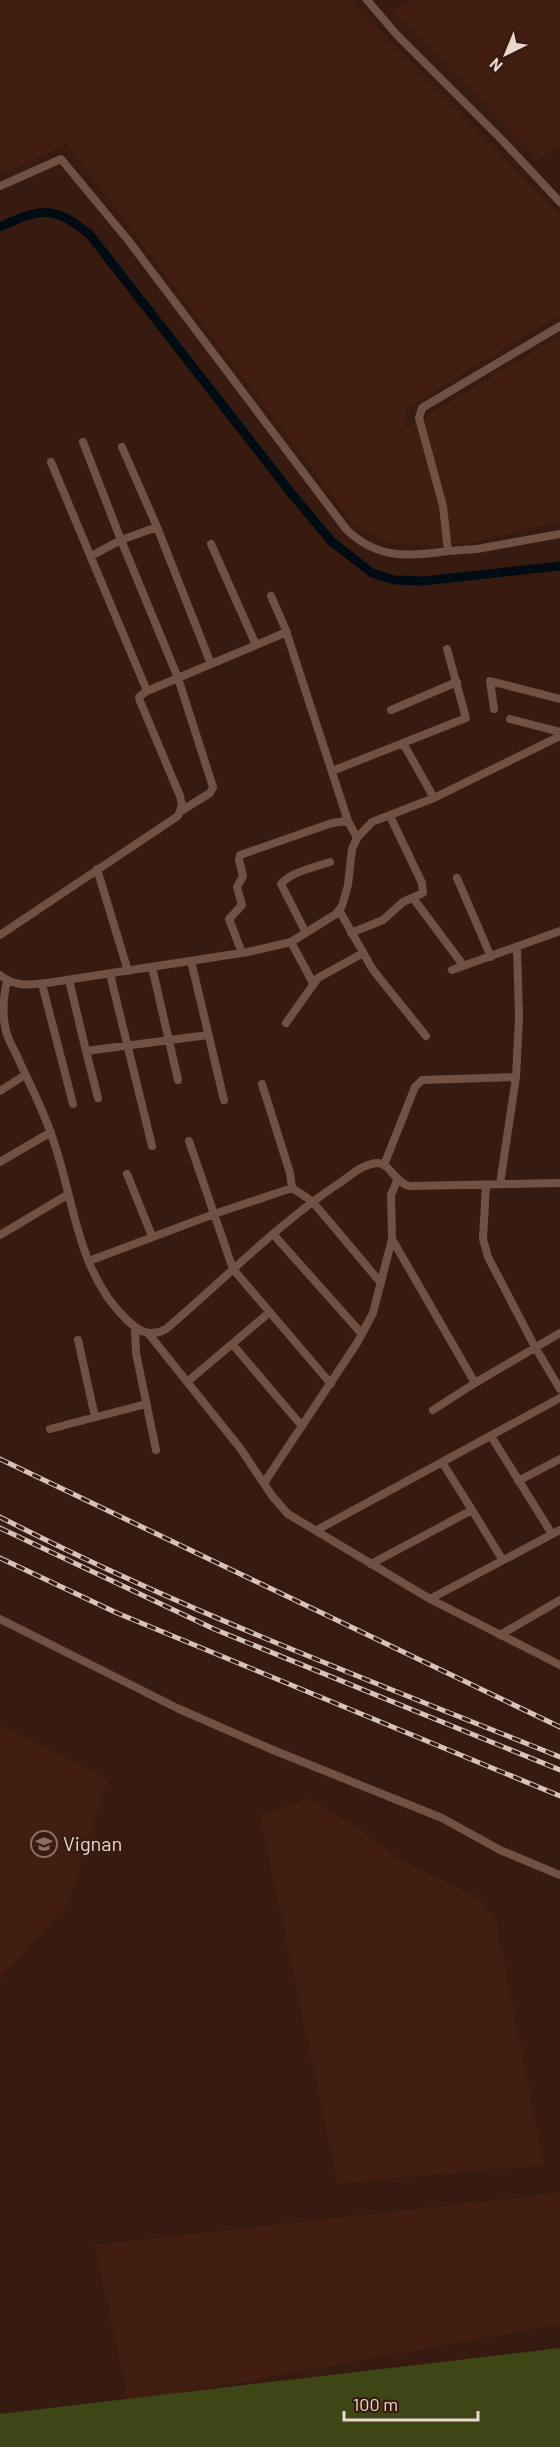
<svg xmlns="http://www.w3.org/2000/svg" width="560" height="2447" font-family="Barlow,sans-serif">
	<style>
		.built { fill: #421e11 }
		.green { fill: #3f4615 }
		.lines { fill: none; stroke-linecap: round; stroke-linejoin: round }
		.canal { stroke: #000b14; stroke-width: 9 }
		.minor { stroke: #725145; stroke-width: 8 }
		.rail-casing { stroke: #d8c3bc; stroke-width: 5 }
		.rail { stroke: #371b10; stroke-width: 3; stroke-dasharray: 9; stroke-linecap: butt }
		.labels { text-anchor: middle; stroke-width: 4.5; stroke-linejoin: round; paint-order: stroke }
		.poi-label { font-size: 20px; fill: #ebd7d0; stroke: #371b10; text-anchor: start }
	</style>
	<rect width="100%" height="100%" fill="#371b10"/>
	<path class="built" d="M0,0H350L560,216V314L406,408L407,428L560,336V520L469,543L435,546L392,543L354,524L67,144L0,175Z
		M413,0H560V144L538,160L392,11Z
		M0,1726L108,1780L66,1907L0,1978Z
		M308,1799L362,1831L401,1861L477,1897L496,1921L544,2165L338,2183L260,1816Z
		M560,2193V2324L129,2402L95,2245Z"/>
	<path class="green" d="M560,2348V2447H0V2414Z"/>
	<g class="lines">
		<path class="canal" d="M0,227C40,208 55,205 90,235L291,493L331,541L372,573L394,580L423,581L560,566"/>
		<path class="minor" d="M367,0L397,35L502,140L560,202
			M0,186L61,159L128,240L346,529C376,559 408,557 448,551L443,506L419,418L422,408L560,326
			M83,442L121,540L178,678L213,787L210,793L181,811
			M122,447L157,527L211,664
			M51,462L147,691L287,632
			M211,544L256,645
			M448,551L477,549L560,534
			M91,556L121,540L157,527
			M271,596L285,628L348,821L357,838
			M494,709L490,681L560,699
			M391,710L457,682
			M510,719L560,732
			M332,771L403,743
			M434,798L403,743L466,718L447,649
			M97,869L128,971
			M457,878L491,957
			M413,898L463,965
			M339,910L373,970L426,1036
			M306,933L281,884C291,872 315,867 330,862
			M351,933L383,920L403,902L423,893L422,883L390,816
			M0,935L178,816L182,805L180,796L140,701L139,697L147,691
			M291,942L313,983
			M242,953L229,919L242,905L237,887L243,876L239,860L240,855L332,823L348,821
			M191,961L224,1100
			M152,967L178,1080
			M452,970L560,931
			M110,974L152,1146
			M0,975C14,987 30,985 47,983L248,952L291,942L336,914L342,906L348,885L352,849L357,838L372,822L434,798L560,736
			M69,980L86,1051L208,1035
			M7,981C3,998 2,1014 6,1031C8,1039 13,1048 17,1056C28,1081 41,1105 50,1131C74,1193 75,1270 126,1319C138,1331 150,1338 166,1329C224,1280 277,1224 341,1182C351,1175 363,1164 377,1163C390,1163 394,1182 409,1186L560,1183
			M42,984L73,1104
			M286,1023L318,978L363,953
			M86,1051L98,1098
			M262,1084L290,1173L292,1188
			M0,1091L25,1075
			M189,1141L233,1269L331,1384
			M0,1162L51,1132
			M384,1165L415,1087L422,1080L516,1077
			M127,1174L152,1236
			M500,1184L516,1077L519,1017L517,948
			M486,1185L483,1239L488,1257L535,1347L560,1389
			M273,1234L362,1334
			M0,1235L67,1195
			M392,1239L475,1383L560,1333
			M89,1261L214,1214L292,1188L312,1201L381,1283
			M135,1328L136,1353L156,1450
			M148,1333L240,1448L273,1497L288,1514L430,1599L560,1665
			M78,1340L95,1417
			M233,1345L301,1425
			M187,1382L270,1312
			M433,1410L475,1383
			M50,1429L146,1404
			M491,1436L552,1534
			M442,1462L472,1510
			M518,1481L560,1459
			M264,1483L357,1343L373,1313L392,1239L391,1195L397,1181
			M317,1530L560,1398
			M371,1564L472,1510L502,1559
			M430,1599L560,1530
			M0,1619L179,1709L273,1750L442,1818L500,1850L560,1875
			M500,1635L560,1600"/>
		<defs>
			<path id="rail" d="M0,1459L560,1727
				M0,1517C181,1610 372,1681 560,1757
				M0,1528L214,1629L560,1770
				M0,1558L117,1613L560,1796"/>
		</defs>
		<use href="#rail" class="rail-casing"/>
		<use href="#rail" class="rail"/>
	</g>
	<defs>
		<symbol id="university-ring" viewBox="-11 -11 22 22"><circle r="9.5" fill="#371b10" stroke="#8d6e63" stroke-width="1.5"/><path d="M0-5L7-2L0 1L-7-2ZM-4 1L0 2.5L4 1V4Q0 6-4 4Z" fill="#8d6e63"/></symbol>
	</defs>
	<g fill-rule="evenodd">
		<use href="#university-ring" x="29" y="1829" width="30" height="30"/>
	</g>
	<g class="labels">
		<g class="poi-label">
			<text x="63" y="1851">Vignan</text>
		</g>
	</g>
	<g transform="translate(506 54) rotate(223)" stroke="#371b10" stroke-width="4.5" paint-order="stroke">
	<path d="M0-4.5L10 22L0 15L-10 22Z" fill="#ebd7d0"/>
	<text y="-9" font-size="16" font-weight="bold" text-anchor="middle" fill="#ebd7d0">N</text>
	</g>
	<path d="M344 2411v9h134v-9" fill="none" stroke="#ebd7d0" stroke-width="3"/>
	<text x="353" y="2411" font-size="18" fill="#ebd7d0" stroke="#371b10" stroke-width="4.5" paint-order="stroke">100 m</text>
</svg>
